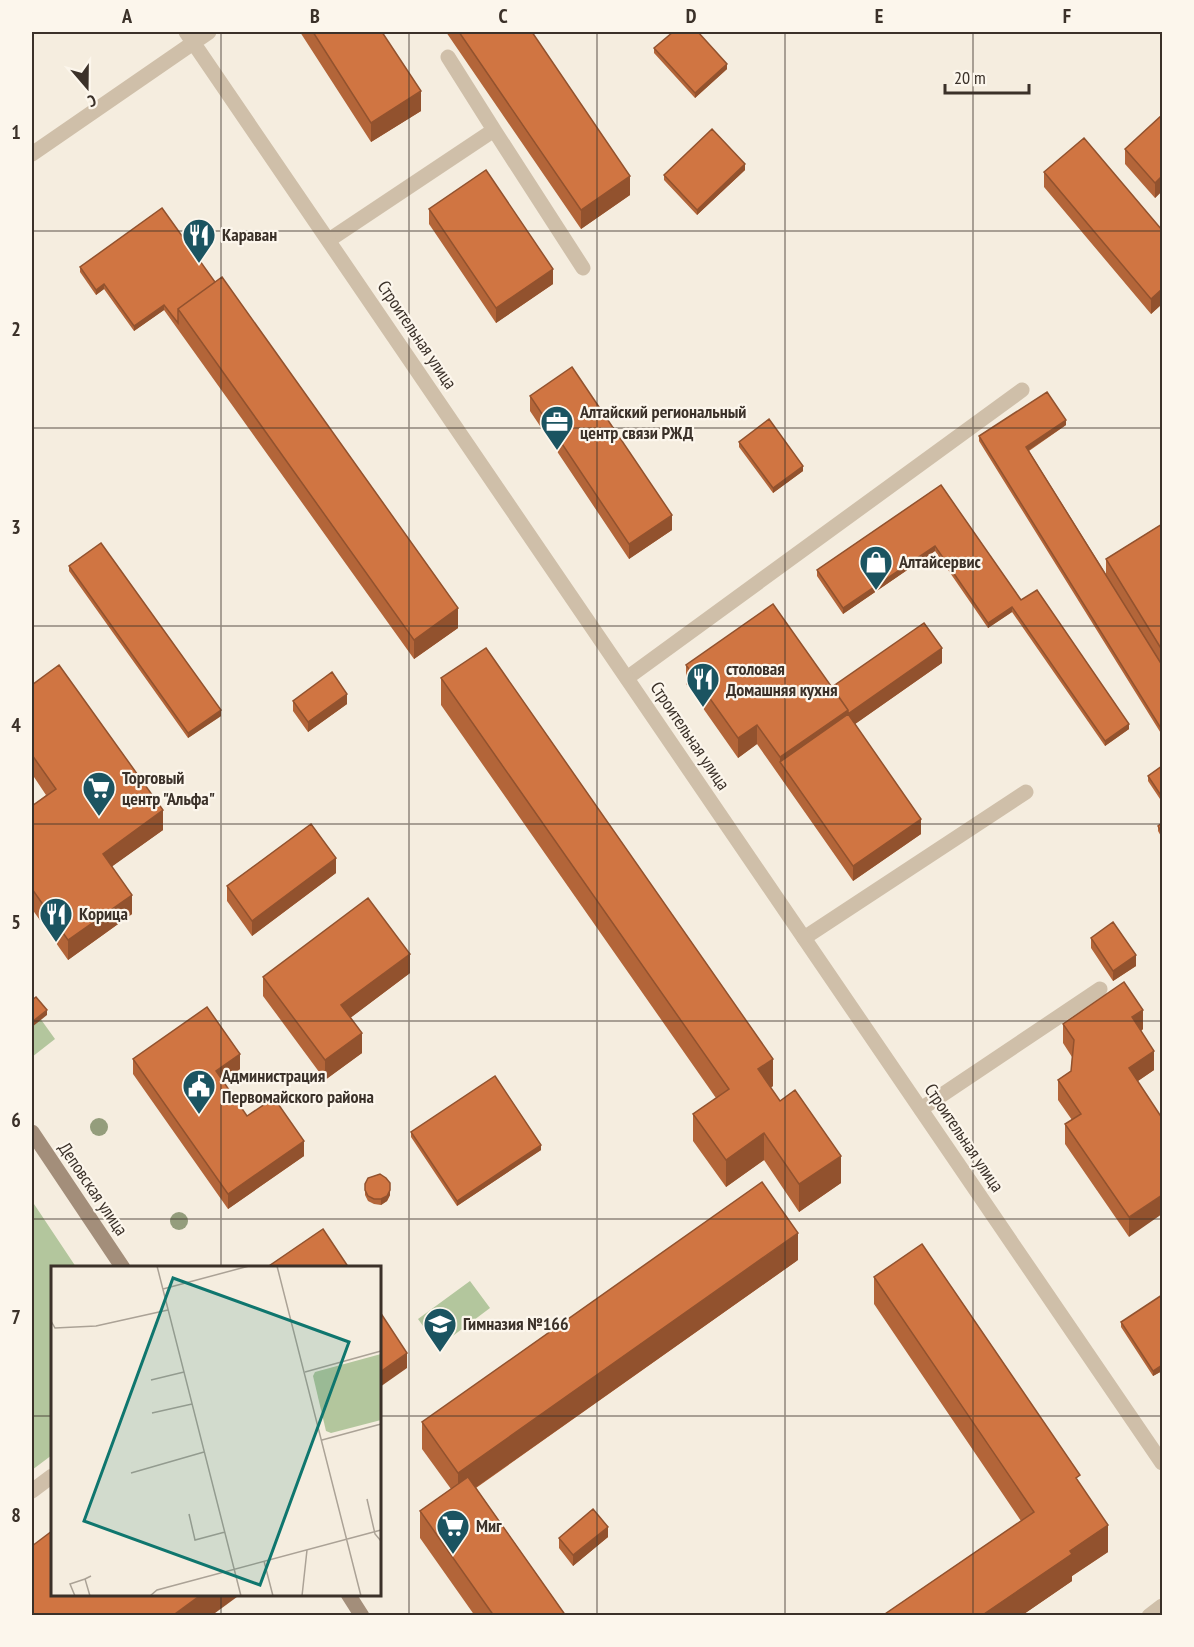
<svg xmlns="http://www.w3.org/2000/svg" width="1194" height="1647" font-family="'PT Sans Narrow',sans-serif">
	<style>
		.green { fill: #b3c69d }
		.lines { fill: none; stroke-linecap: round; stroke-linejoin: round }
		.lane { stroke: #cfbfa9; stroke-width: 15 }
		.street { stroke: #cfbfa9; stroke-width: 15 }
		.secondary { stroke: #a38e7a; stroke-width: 15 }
		.tree { fill: #949d7c }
		.wall { fill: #b36539 }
		.shaded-wall { fill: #92522e }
		.building { fill: #d07542; stroke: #92522e; stroke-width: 1.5 }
		.grid { fill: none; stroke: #3b3129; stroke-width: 1.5; stroke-opacity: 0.55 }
		.labels { text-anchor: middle; stroke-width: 4.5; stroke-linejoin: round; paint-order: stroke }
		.poi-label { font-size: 18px; font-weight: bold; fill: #3b3129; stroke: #fcf6ec; text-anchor: start }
		.street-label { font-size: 18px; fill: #3b3129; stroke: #fcf6ec }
		.inset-road { fill: none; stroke: #aba296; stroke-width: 1.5 }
		.view { fill: #0f766e; fill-opacity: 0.15; stroke: #0f766e; stroke-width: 3 }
		.inset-edge { fill: none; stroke: #3b3129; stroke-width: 3 }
		.neatline { fill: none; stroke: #3b3129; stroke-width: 2 }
		.grid-label { font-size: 20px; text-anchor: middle; font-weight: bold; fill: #3b3129 }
	</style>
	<rect width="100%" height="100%" fill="#f5eddf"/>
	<path class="green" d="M32,1007L55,1039L32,1057Z
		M32,1201L76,1267L52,1268V1455L32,1470Z
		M470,1281L490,1308L438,1347L418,1319Z"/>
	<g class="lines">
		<path class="lane" d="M448,57L494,130
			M329,240L494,130L583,268
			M627,678L1022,390
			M804,938L1026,792
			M921,1109L1100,989"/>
		<path class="street" d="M186,32L1162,1463
			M32,154L209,32
			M32,1491L52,1476
			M1149,1616L1162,1606"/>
		<path class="secondary" d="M32,1132L123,1268
			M348,1594L362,1616"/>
	</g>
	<g class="tree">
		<circle cx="99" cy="1127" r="9"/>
		<circle cx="179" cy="1221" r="9"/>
	</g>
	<path class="wall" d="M300,32H382L421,111L371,142Z
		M446,32H532L630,195L581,229Z
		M654,48L727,69L695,98L654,53Z
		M1162,115V191L1155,198L1125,164V149Z
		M745,170L697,215L664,180V175Z
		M1044,172L1162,230V304L1151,314L1044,187Z
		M162,208L458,628L414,659L164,310L134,331L104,289L96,295L80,272V267Z
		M429,209L553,284L496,323L429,224Z
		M530,396L672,530L629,559L530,411Z
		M1066,425L1029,451L1106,574V559L1162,524V735L979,441V436Z
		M739,442L803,471L773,493L739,447Z
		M941,485L1021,600L1129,729L1105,746L1012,612L988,628L935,551L843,614L817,576V570Z
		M69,566L221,716L188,738L69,571Z
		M942,663L855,724L921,834L853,881L757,744L738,758L686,684V665L832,687Z
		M441,678L773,1086L770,1088L780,1101L841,1183L799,1212L764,1160L726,1187L693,1141V1114L716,1098L441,705Z
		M32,685L163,830L112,866L132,914L68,960L32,909V806L46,795L32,774Z
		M293,701L347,704L308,732L293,711Z
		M1162,766V802L1148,781V776Z
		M1162,823V838L1158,831V826Z
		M336,873L252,936L227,901V886Z
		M1091,938L1136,966L1113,981L1091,948Z
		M410,973L350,1018L362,1053L325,1080L263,996V977Z
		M1063,1024L1143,1029L1141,1031L1154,1070L1138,1081L1129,1237L1065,1144V1124L1072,1120L1058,1100V1080L1071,1071L1072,1057L1063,1043Z
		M133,1059L240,1069L223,1082L247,1116L304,1156L228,1209L133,1074Z
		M411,1132L541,1150L457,1206L411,1137Z
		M390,1183V1195L387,1201L381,1205L374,1204L368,1201L365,1195V1189Z
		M798,1260L476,1488L566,1616H475L420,1538V1511L451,1489L422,1449V1422Z
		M874,1277L1080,1484L1108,1552L1072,1576V1581L1021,1616H882L1021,1521L874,1304Z
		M1162,1295V1371L1153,1376L1121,1327V1322Z
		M608,1537L573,1566L559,1548V1538Z"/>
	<path class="shaded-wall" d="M727,64V69L695,98V93Z
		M421,91V111L371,142V123Z
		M745,164V170L697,215V210Z
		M630,176V195L581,229V210Z
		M1162,176V191L1155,198V183Z
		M553,269V284L496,323V308Z
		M104,284V289L96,295V290Z
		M1162,289V304L1151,314V299Z
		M164,305V310L134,331V326Z
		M1066,420V425L1026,452V447Z
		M803,466V471L773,493V488Z
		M672,515V530L629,559V544Z
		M935,546V551L843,614V608Z
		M1012,607V612L988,628V623Z
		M458,608V628L414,659V640Z
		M942,648V663L848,729V714Z
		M347,694V704L308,732V722Z
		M221,710V716L188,738V733Z
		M848,710V729L780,762V777V757Z
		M1129,724V729L1105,746V741Z
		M757,725V744L738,758V738Z
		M163,810V830L103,873V854Z
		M921,819V834L853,881V866Z
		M336,858V873L252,936V921Z
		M132,895V914L68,960V940Z
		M410,954V973L341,1025V1005Z
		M1136,955V966L1113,981V971Z
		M47,1010V1015L32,1027V1022Z
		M1143,1010V1029L1132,1037V1017Z
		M362,1033V1053L325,1080V1060Z
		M1154,1051V1070L1129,1087V1068Z
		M240,1054V1069L216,1086V1071Z
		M773,1059V1086L758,1096V1069Z
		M764,1133V1160L726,1187V1160Z
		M304,1141V1156L228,1209V1194Z
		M541,1145V1150L457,1206V1201Z
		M841,1156V1183L799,1212V1184Z
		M390,1190V1195L387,1201L381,1205V1199Z
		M1162,1195V1214L1129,1237V1217Z
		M798,1233V1260L458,1500V1473Z
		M407,1353V1368L380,1387V1372Z
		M1162,1365V1371L1153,1376V1371Z
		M1108,1525V1552L1072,1576V1581L1021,1616H981L1070,1551Z
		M608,1527V1537L573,1566V1555Z
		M202,1594H241L211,1616H172Z"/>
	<path class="building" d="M313,32H382L421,91L371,123Z
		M459,32H532L630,176L581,210Z
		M673,32H698L727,64L695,93L654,48Z
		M1162,115V176L1155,183L1125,149Z
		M712,129L745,164L697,210L664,175Z
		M1084,138L1162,230V289L1151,299L1044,172Z
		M486,170L553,269L496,308L429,209Z
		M162,208L215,282L178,309V323L164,305L134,326L104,284L96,290L80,267Z
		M222,277L458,608L414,640L178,309Z
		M572,367L672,515L629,544L530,396Z
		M1047,392L1066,420L1026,447L1162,665V730L979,436Z
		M769,419L803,466L773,488L739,442Z
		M941,485L1021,600L1037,590L1129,724L1105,741L1012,607L988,623L935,546L843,608L817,570Z
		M1162,524V650L1106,559Z
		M101,543L221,710L188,733L69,566Z
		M773,604L848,710L780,757L757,725L738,738L686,665Z
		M924,623L942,648L848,714L921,819L853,866L780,762L848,714V710L832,687Z
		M486,648L773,1059L758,1069L780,1101L795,1090L841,1156L799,1184L764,1133L726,1160L693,1114L729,1089L441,678Z
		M59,665L163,810L103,854L132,895L68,940L32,889V806L56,789L32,755V685Z
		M332,672L347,694L308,722L293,701Z
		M1162,766V797L1148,776Z
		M1162,823V833L1158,826Z
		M311,824L336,858L252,921L227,886Z
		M368,898L410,954L341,1005L362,1033L325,1060L263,977Z
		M1113,922L1136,955L1113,971L1091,938Z
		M1124,982L1143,1010L1132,1017L1154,1051L1129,1068L1162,1118V1195L1129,1217L1065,1124L1081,1114L1058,1080L1071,1071L1074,1040L1063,1024Z
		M36,997L47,1010L32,1022V1000Z
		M207,1007L240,1054L216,1071L247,1116L274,1098L304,1141L228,1194L133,1059Z
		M495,1076L541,1145L457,1201L411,1132Z
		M380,1174L386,1178L390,1183V1190L387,1196L381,1199H374L368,1196L365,1190V1184L368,1178Z
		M762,1182L798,1233L458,1473L422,1422Z
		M323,1229L349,1268H266Z
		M922,1244L1080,1475L1076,1478L1108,1525L1070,1551L1072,1554L981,1616H882L1034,1512L874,1277Z
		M1162,1295V1365L1153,1371L1121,1322Z
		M380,1312L407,1353L380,1372Z
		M468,1477L566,1616H494L420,1511Z
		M593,1509L608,1527L573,1555L559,1538Z
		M52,1531V1594H202L172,1616H32V1546Z"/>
	<path class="grid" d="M221,32V1268M409,32V1616M597,32V1616M785,32V1616M973,32V1616M32,231H1162M32,428H1162M32,626H1162M32,824H1162M32,1021H1162M32,1219H1162M32,1416H52M380,1416H1162M221,1594V1616"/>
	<defs>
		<symbol id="restaurant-pin" viewBox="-11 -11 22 30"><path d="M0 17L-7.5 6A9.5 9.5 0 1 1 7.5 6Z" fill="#1b5461" stroke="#fcf6ec"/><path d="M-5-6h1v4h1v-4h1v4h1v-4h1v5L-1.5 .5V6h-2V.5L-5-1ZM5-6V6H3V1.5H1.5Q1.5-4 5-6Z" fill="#fff"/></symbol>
		<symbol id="office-pin" viewBox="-11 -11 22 30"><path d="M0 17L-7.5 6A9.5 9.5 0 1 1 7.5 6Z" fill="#1b5461" stroke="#fcf6ec"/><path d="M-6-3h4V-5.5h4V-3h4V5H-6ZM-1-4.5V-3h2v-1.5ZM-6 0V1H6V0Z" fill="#fff"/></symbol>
		<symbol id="shop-pin" viewBox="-11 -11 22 30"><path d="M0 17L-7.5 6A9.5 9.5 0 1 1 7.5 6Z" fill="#1b5461" stroke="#fcf6ec"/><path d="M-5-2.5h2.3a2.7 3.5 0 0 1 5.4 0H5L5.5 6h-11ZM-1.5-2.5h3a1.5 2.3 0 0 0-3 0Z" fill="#fff"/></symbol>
		<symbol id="supermarket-pin" viewBox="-11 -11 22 30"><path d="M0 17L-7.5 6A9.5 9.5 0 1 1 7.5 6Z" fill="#1b5461" stroke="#fcf6ec"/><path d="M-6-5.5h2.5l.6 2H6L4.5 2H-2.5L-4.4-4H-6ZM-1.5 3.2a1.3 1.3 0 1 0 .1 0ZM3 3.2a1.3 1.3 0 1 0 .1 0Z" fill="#fff"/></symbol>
		<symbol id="civic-pin" viewBox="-11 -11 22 30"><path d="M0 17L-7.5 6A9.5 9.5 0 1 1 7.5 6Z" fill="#1b5461" stroke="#fcf6ec"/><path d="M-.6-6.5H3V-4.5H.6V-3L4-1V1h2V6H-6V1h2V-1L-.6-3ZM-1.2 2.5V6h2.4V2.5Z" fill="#fff"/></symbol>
		<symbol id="school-pin" viewBox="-11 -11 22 30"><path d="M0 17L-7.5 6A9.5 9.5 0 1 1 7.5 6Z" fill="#1b5461" stroke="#fcf6ec"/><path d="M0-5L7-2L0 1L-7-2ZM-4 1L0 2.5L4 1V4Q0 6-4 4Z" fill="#fff"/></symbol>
	</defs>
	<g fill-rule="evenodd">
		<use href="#restaurant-pin" x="180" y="216" width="38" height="52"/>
		<use href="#office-pin" x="538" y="403" width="38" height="52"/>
		<use href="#shop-pin" x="857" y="543" width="38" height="52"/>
		<use href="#restaurant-pin" x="684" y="660" width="38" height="52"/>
		<use href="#supermarket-pin" x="80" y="769" width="38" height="52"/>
		<use href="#restaurant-pin" x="37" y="895" width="38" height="52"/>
		<use href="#civic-pin" x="180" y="1067" width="38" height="52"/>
		<use href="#school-pin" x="421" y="1305" width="38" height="52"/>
		<use href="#supermarket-pin" x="434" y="1507" width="38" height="52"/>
	</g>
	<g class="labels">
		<g class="poi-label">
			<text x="222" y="241">Караван</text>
			<text x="580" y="418">Алтайский региональный<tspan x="580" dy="21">центр связи РЖД</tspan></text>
			<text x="899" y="568">Алтайсервис</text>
			<text x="726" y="675">столовая<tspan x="726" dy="21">Домашняя кухня</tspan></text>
			<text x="122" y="784">Торговый<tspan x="122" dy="21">центр "Альфа"</tspan></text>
			<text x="79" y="920">Корица</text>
			<text x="222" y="1082">Администрация<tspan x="222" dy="21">Первомайского района</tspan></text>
			<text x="463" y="1330">Гимназия №166</text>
			<text x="476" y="1532">Миг</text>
		</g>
		<g class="street-label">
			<text transform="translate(417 335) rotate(56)" y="6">Строительная улица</text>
			<text transform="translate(690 736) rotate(56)" y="6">Строительная улица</text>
			<text transform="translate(964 1138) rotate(56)" y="6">Строительная улица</text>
			<text transform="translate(93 1189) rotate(56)" y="6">Деповская улица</text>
		</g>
	</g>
	<g transform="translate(51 1266)">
		<rect width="330" height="330" fill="#f5eddf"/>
		<path d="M330,88V154L280,167L275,165L262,110L264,106Z" fill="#b3c69d"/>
		<path class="inset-road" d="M106,0L190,330M226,0L310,330M112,23L198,0M0,55L4,62L45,60L117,44M254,106L330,85M100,114L133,106M101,147L141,138M271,174L330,158M80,207L153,186M316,233L324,268L330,275M138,248L144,274L174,266M213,295L222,330M24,330L19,318L34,313M39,330L34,313L40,310M99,330L106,324L330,264M251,330L256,284"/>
		<path class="view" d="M122,12L298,76L209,319L33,255Z"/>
		<rect width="330" height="330" class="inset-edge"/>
	</g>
	<rect width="1194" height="1647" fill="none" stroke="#fcf6ec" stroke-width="66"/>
	<g transform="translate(87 87) rotate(160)" stroke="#fcf6ec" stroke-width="4.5" paint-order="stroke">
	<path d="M0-4.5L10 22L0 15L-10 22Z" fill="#3b3129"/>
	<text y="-9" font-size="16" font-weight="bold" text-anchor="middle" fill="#3b3129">С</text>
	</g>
	<path d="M945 84v9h84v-9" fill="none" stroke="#3b3129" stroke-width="3"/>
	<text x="954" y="84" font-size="18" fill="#3b3129" stroke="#fcf6ec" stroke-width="4.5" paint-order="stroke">20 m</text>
	<rect x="33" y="33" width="1128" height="1581" class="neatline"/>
	<g class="grid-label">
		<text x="127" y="23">A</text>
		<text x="315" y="23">B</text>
		<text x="503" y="23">C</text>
		<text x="691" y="23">D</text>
		<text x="879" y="23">E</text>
		<text x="1067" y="23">F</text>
		<text x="16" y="139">1</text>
		<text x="16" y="336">2</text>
		<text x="16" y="534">3</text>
		<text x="16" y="732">4</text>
		<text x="16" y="929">5</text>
		<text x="16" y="1127">6</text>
		<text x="16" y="1324">7</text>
		<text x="16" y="1522">8</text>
	</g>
</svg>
